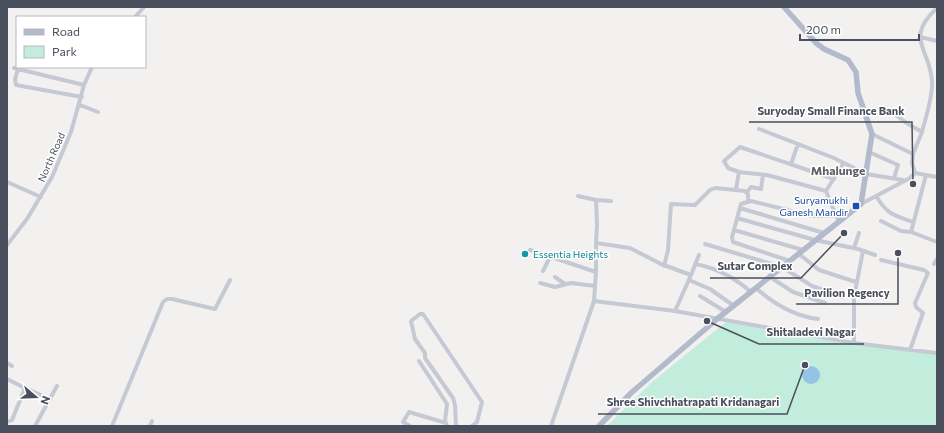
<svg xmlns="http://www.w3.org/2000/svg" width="944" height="433" font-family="Commissioner,sans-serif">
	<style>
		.green { fill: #c2ecdb }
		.water { fill: #93c4e6 }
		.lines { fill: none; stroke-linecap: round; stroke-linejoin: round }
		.minor { stroke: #c5c9d4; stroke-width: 4 }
		.major { stroke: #b2bacc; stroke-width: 5.5 }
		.transit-dot { fill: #1a4fb4; stroke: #fff; stroke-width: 1.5 }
		.culture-dot { fill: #0f9aa8; stroke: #fff; stroke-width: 1.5 }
		.labels { text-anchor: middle; stroke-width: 3; stroke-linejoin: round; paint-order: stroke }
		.street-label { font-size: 10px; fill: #494f5c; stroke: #fff }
		.transit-label { font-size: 10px; fill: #164399; stroke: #fff; text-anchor: end }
		.culture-label { font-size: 10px; fill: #0d838f; stroke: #fff; text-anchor: start }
		.quarter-label { font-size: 12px; font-weight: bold; fill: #5d5f64; stroke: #fff }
		.leader { fill: none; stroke: #494f5c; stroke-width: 1.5 }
		.callout-dot { fill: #494f5c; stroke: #fff; stroke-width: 1.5 }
		.callout-label { font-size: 11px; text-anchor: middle; font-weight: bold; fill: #494f5c; stroke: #fff; stroke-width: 3; stroke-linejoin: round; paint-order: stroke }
	</style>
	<rect width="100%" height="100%" fill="#f2f1f0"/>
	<path class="green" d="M726,322L843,343L937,353V426H607L652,382Z"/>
	<path class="water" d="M802 375a9 9 0 1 1 18 0a9 9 0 1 1-18 0Z"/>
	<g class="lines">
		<path class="minor" d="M135,17L144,7
			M920,37L937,41
			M14,68L84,85
			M18,69L15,79L16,85L82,97
			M80,105L98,112
			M897,116L908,124L922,132C926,116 933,97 932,81C930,49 904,38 937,8
			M759,129L834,158L866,174L903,180
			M872,134L913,154L912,163L915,173
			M869,152L898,165L894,178
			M913,154L922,132
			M791,164L798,144
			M739,172L767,175L826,191L843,164
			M915,173L937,177
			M926,175L911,232L937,242
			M7,182L41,197
			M736,189L739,172L728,168L724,161L740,147L834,179
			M826,191L837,218
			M747,192L751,187L761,189L763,175
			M578,196L596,200
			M876,196C888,215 893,215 913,222
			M861,204L910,178L915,173
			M740,208L824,233
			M737,218L815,240L858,249L875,255
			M881,221L901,231L911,232
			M734,230L803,250
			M596,243L597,225L596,200L611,201
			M705,244L782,267L812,286L843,297
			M7,245L27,219L52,177L71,132L84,85L92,67
			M854,248L859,233
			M530,250L596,272L594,301
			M799,254L819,270L856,282
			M881,260L924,270L928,273L915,303L916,307L923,313L910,350
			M790,261L733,242L732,237L741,204L751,201L812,216H836
			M695,264C717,268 734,277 751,292
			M934,264L937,259
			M664,266L668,250L671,204L695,205L710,190L715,188L745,191L748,194V201
			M543,271L550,257
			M596,272V243L630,248L661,264L691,275L675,311
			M691,275L699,255
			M555,277L565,284
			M770,277L793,292L825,303
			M689,280L710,289L734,306
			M540,283L555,287L571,283L595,286
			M756,288C774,304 794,316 818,319
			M700,296L726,312
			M854,343V297L863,251
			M419,361L447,404L445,421L447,426
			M7,363L12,366
			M7,379L25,388
			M7,422L12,420L25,388L43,396
			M35,426L57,386
			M112,426L163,302L167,299H172L215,309L230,280
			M150,426L152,421
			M410,426L403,422L409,412L446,423
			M456,426L455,405L453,398L425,358V353L415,339L411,321L420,314H423L482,402L477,422L472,426
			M551,426L594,301L675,311L854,343L937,353"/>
		<path class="major" d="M599,426L631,393L717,319L861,204L872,134L858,93L856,72L848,60L824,49L816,43L784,7"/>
	</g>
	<rect class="transit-dot" x="852" y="202" width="8" height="8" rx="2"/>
	<circle class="culture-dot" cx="525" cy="254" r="4"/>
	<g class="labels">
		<g class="street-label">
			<text transform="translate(51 157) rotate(-66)" y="4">North Road</text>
		</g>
		<g class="transit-label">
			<text x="848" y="204">Suryamukhi<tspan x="848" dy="12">Ganesh Mandir</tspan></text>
		</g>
		<g class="culture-label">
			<text x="533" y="258">Essentia Heights</text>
		</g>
		<g class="quarter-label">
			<text x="838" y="175">Mhalunge</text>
		</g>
	</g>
	<path class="leader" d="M913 184L912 122H749M844 233L801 278H710M898 253L898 304H796M707 321L759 344H864M805 365L787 414H598"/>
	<g class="callout-dot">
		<circle cx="913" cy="184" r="4"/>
		<circle cx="844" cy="233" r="4"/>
		<circle cx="898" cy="253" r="4"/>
		<circle cx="707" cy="321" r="4"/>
		<circle cx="805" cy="365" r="4"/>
	</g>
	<g class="callout-label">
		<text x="831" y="115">Suryoday Small Finance Bank</text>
		<text x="755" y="270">Sutar Complex</text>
		<text x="847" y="297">Pavilion Regency</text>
		<text x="811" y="336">Shitaladevi Nagar</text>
		<text x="693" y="406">Shree Shivchhatrapati Kridanagari</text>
	</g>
	<rect width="944" height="433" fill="none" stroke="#494f5c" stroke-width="16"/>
	<rect x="16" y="16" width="130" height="52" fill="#ffffff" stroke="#b6b9be"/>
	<rect x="24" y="29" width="20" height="6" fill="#b2bacc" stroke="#b6b9be"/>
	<text x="52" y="36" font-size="12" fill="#494f5c">Road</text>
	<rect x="24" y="46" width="20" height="12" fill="#c2ecdb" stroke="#b6b9be"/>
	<text x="52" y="56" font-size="12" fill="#494f5c">Park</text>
	<g transform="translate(36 397) rotate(109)" stroke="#ffffff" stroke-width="3" paint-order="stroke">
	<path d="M0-3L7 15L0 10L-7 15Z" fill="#494f5c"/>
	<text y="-6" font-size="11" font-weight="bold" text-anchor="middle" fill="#494f5c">N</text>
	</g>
	<path d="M800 34v6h119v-6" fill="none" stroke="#494f5c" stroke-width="2"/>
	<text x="806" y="34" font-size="12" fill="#494f5c" stroke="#ffffff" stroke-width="3" paint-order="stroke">200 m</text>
</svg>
